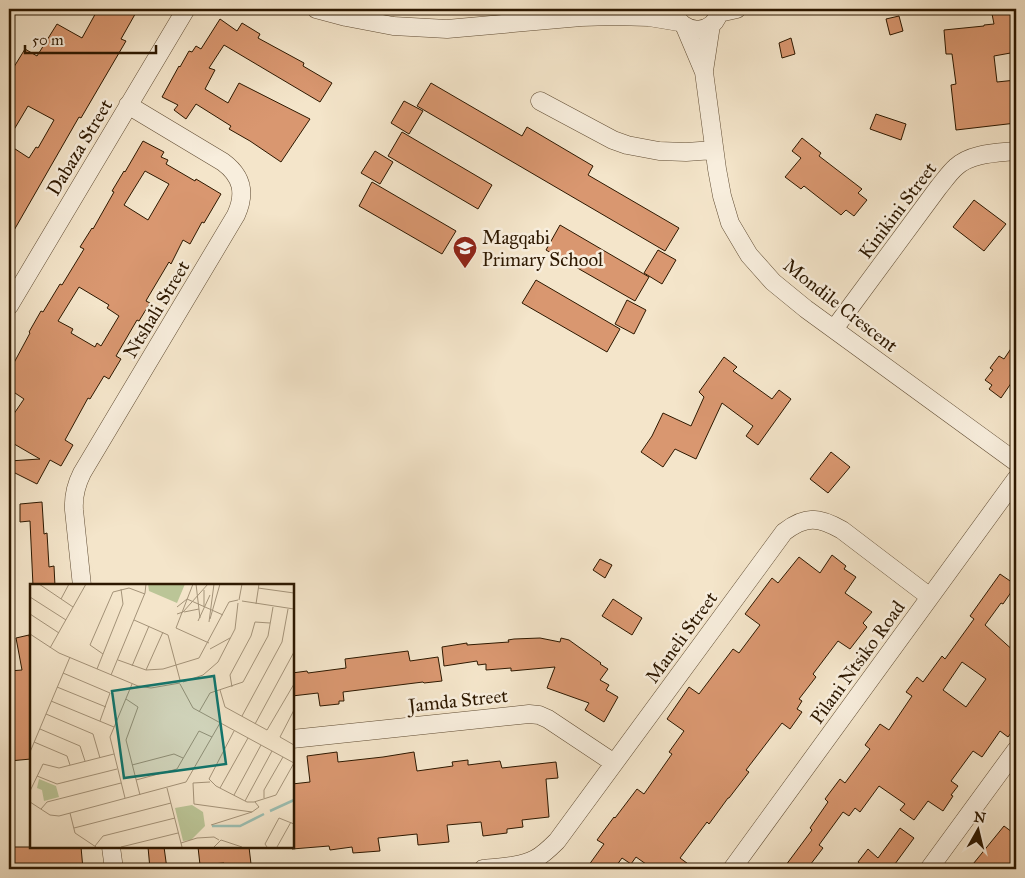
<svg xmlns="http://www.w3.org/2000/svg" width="1025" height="878" font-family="'IM FELL Great Primer',serif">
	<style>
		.building { fill: #d99770; stroke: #2d1800; fill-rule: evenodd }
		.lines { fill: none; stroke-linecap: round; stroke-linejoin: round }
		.minor-casing { stroke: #5f4b32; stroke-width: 19 }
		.minor { stroke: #f8eedd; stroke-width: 18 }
		.labels { text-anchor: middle; stroke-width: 5; stroke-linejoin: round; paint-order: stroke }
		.street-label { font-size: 19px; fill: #2d1800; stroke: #f8eedd }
		.poi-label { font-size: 19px; fill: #2d1800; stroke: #f8eedd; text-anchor: start }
		.inset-river { fill: none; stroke: #9cbfb3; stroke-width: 2.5 }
		.inset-road { fill: none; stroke: #a49379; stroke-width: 1 }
		.view { fill: #0f766e; fill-opacity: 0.15; stroke: #0f766e; stroke-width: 2.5 }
		.inset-edge { fill: none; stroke: #2d1800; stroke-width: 2.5 }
	</style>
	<rect width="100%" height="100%" fill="#f4e5ca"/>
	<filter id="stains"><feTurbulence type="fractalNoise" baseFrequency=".004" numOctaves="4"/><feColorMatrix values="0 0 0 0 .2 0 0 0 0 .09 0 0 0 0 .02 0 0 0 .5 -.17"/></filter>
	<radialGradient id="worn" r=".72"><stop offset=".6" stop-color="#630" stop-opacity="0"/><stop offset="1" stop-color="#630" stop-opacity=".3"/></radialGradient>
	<path class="building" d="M98,9H138L121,39L126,41L81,118L79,117L9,239V145L29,158L36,147L38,148L54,120L28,106L9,138V75L25,49L37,56L57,24L82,38Z
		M1016,11V52L994,56L997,82L1016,80V123L956,130L951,85L956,84L952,54H946L944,30L984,26V25L994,24L992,14Z
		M899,16L903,31L890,35L886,19Z
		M220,19L237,31L242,23L260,34L258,38L304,63L303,66L332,83L320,102L224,45L209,68L215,70L205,89L228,103L239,83L310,119L281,162L250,141L229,129L231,126L196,104L186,119L174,110L178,105L162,97L179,66L180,67L189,51L192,52L196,46L201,49Z
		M791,38L795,54L782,58L779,43Z
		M431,83L522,136L527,127L593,166L588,175L679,228L665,251L417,106Z
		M404,101L423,111L409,134L391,123Z
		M876,114L906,124L901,140L870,129Z
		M402,132L492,185L478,209L388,156Z
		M802,138L821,153L819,156L862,189L858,193L867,200L854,216L846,210L841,215L804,186L801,189L785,177L801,158L792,151Z
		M143,141L164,152L161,157L168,160L166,164L195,181L196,179L221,194L204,223L202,222L190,244L183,240L171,264L169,262L147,299L146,301L150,303L139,321L137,320L116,356L121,359L109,379L104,376L90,399L88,398L65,440L73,445L61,466L50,460L37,484L9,470V461L40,459L9,441V421L24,399L9,389V372L30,333L29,332L41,311L43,312L60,284L62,285L84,249L80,247L92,228L93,229L114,192L112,191L124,171L125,172ZM145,171L169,184L148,220L124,205ZM79,287L109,305L107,308L119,316L101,346L97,343L95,347L71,333L73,329L58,321Z
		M375,151L393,162L380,184L361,173Z
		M372,182L456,231L442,254L359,206Z
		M974,200L1006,224L984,251L953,227Z
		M560,225L649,277L635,301L546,250Z
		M658,250L676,260L662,284L644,273Z
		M536,280L620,329L607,352L522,303Z
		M627,300L646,310L634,334L615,324Z
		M1016,341V376L1001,398L989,389L992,385L985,380L993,370L990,368L999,356L1004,359Z
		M724,357L737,367L733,371L772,399L779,390L791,399L758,445L746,436L753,426L722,403L696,459L675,449L663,467L641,452L652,436L663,413L691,426L704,397L699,392Z
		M831,452L850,467L828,493L810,479Z
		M42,502L44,534L47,533L49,567L54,566L55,586H33L30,521L20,522V504Z
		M832,555L846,566L844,569L856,577L845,593L872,612L863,623L867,627L850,649L838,641L813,674L816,677L799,699L802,701L797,709L802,712L790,729L782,723L746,770L749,772L729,798H728L709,824L707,822L680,858L695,869H653L636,857L631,864L622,858L614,869H586L604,844L597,840L614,817L615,818L637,789L644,794L672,754L669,752L684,731L667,719L689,687L699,694L733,649L739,653L760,625L745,614L772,578L778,583L799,557L820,573Z
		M600,559L612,565L605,578L593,570Z
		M1000,574L1016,585L1003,604L1001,603L985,625L1016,653V726L1008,737L1000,731L982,757L973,751L951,781L958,786L951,795L953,796L943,811L928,801L914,820L900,810L905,804L879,786L860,812L855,808L849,816L843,812L819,845L823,848L807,869H783L812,830L810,828L828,802L825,799L840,779L845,783L870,749L865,745L880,724L889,730L912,696L906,692L917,677L923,682L942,656L945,659L974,619L970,616ZM962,662L986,679L966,707L943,690Z
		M613,599L642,618L632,635L602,616Z
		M29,635L31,646V759L9,761V671L22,670L16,638Z
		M540,638L560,642L561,638L569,640L601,663L600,664L608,669L600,680L609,685L606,690L618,697L604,722L585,710L589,703L547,688L555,667L511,671V668L486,670V664L478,665L477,661L444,666L442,647L467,643V645L509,642L508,640L514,639Z
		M408,651L410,661L438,657L442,681L424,683L423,682L343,692L344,701H339V704L320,706L318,693L292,696V673L307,671L308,673L346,668L345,659Z
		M337,752L338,762L383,757L414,752L417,771L453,766L452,762L468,760V765L500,761L502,768L556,762L558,778L546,779L549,817L522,820L523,827L507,829V833L483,836L481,822L447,825L449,842L418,845L417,834L378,838L380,851L353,853L352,847L330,850L329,846L292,849V784L310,782L307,756Z
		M1004,826L1016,835V869H969Z
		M900,828L914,838L892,868L894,869H867L858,862L868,849L878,858Z
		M9,847H81L83,869H9Z
		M148,847H164L167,869H150Z
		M198,847H249L251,864L224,868V863L200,865Z"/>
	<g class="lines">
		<defs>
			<path id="minor" d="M316,9L346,17L393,26L447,29L581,17L614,16L649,17L679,22
				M673,9C680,37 717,36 719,9
				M719,13L737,9
				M685,27L704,72L717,169L722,196L730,223L749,255L773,282L806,309L1016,462
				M704,71L711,25
				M540,101L613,140L627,145L659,151L686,152L714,150
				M9,306L186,9
				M834,329L938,188C944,181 949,173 956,167C971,153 997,153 1016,151
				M82,586L74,510C73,496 76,485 82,473L236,215C246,193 242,176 223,162L128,105
				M292,739L529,714L539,715L548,719L614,763
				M111,847L114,869
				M483,869C500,867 519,867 535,859C543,855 550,848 557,841L784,532C806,515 819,517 842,530L930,597
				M732,869L1016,479
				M929,869L1016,750"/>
		</defs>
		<use href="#minor" class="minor-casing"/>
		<use href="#minor" class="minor"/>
	</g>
	<defs>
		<symbol id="school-pin" viewBox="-11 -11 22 30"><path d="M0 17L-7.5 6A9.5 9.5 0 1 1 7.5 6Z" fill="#8f2418" stroke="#f8eedd"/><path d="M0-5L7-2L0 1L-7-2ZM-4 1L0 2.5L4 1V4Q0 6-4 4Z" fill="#fff"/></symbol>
	</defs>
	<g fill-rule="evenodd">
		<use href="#school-pin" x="451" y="234" width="28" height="38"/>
	</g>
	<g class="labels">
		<g class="street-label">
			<text transform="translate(79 147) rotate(-59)" y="7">Dabaza Street</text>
			<text transform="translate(897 210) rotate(-53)" y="7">Kinikini Street</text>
			<text transform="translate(841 305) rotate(38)" y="7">Mondile Crescent</text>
			<text transform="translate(156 309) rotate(-59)" y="7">Ntshali Street</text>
			<text transform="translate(681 637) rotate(-54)" y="7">Maneli Street</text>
			<text transform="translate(857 662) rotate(-54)" y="7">Pilani Ntsiko Road</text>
			<text transform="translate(458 700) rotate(-6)" y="7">Jamda Street</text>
		</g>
		<g class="poi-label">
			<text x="482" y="244">Magqabi<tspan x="482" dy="22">Primary School</tspan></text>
		</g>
	</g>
	<g transform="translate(30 584)">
		<rect width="264" height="264" fill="#f4e5ca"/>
		<path d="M118,0H155L147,19L119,7ZM9,195L26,202L29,213L14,217L12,206L7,204ZM162,221L173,228L175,242L161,256L153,257L145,224Z" fill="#bbc597"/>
		<path class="inset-river" d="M240,227L264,216M182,242H210L234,230"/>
		<path class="inset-road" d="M9,0L43,23M163,0L146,44L179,59M166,0L170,34M228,4L264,9M0,13L36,36M31,15L39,0M209,16L212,0M212,17L264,25M226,20L229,0M147,23L157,15L193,31M174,23V6M154,28L169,25M0,30L29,49M147,30L153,28L178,0M180,35L190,0M104,36L138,51L150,96M168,37L180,11M179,38L184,0M0,50L29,69L108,102L121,104L150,99M20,64L56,0M180,65L200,54M73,70L60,61L83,8L99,4L115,10M88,76L116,86L133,48M102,82L119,42M67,85L93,20L91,5M116,86L133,85L169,74L199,18L208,16M33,89L80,109L70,137M81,91L115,9L116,0M153,98L173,91L188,78L205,45L208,19M150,100L163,124L264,179M27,103L76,123M202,103L200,91L221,52L225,38L240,39M190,106L195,123L237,146L264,100M96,115L108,123L96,156L110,211M21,117L84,143M264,126L250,153L264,161M169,128L180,109L213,98L238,52L243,23M16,130L63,150L70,174M212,132L252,58L258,25M225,140L264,68M10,145L50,162L55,177M204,147L179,195L186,202L217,218H224L246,211L264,179M4,158L37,172L40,181M0,168L40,73M102,181L144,170L153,174M7,192L27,200L87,185M106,196L147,185L169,147L182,153M180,198L163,199L164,220L222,228L229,223L225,218M137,204L152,263M190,204L218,154M0,207L13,180L29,184L84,170M204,211L231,161M95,214L80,153L102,100M234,214V206L253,173M215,217L242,167M0,218L20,231L29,232L156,198L190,139M11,225L17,218L91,199M40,229L45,249L66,263M181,241L222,228M44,244L141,219M151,259L167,254L184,253L189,256M65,262L73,252L145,234M91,263L148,249M184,263L191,256L212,263M237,263L235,260L249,234L264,240M247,263L261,238"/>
		<path class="view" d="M184,92L196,180L94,194L82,107Z"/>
		<rect width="264" height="264" class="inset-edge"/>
	</g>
	<rect width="1025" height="878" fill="none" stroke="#f4e5ca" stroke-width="30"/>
	<rect x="10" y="10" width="1005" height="858" fill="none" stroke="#2d1800" stroke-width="2.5"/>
	<rect x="15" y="15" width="995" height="848" fill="none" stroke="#2d1800"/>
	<g transform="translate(978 830) rotate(8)" stroke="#f8eedd" stroke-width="4" paint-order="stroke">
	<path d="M0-4L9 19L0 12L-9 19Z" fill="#2d1800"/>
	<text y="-8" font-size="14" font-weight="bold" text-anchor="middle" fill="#2d1800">N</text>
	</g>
	<path d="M25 45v8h131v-8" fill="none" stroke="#2d1800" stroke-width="2.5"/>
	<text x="32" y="45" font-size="15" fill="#2d1800" stroke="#f8eedd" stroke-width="4" paint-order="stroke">50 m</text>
	<rect width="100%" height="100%" filter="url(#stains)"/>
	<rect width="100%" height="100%" fill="url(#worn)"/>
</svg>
